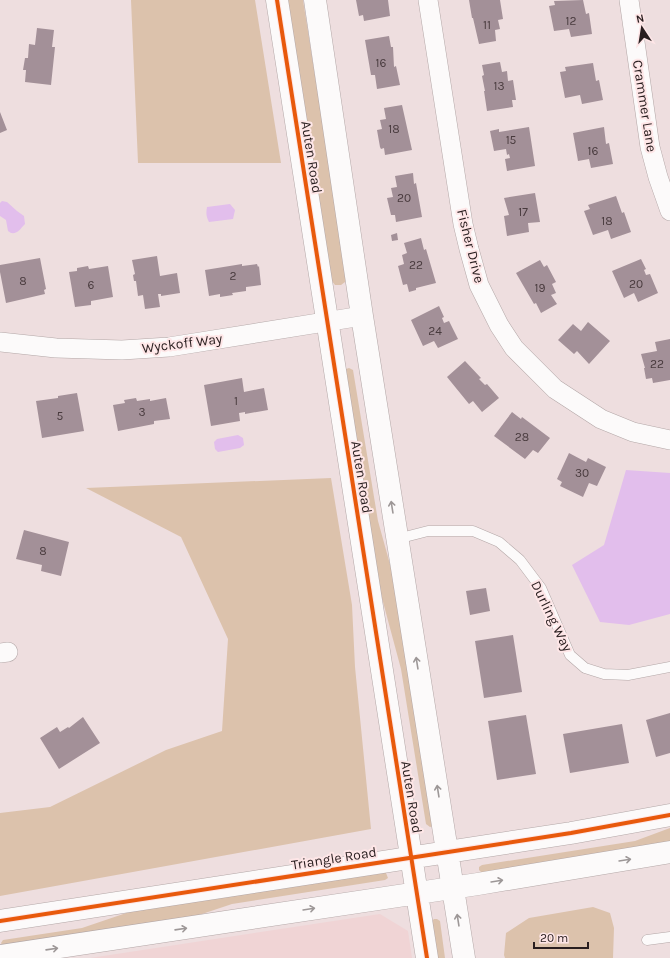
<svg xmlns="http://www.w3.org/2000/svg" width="670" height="958" font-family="Karla,sans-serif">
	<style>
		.built { fill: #f0d4d5 }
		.green { fill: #dcc2ac }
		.water { fill: #e2beec }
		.building { fill: #a39098 }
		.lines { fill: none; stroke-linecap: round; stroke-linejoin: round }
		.service-casing { stroke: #b3a7a7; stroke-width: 11 }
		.minor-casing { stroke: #b3a7a7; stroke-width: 20 }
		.tertiary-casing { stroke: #b3a7a7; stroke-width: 23 }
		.service { stroke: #fcfafa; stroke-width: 10 }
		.minor { stroke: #fcfafa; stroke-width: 19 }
		.tertiary { stroke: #fcfafa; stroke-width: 22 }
		.cycleway-casing { stroke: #fee6e7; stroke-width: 6 }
		.cycleway { stroke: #e8590c; stroke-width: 4 }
		.oneway { stroke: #9d9797 }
		.labels { text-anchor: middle; stroke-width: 4; stroke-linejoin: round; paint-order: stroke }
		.number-label { font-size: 12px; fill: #483a3d }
		.street-label { font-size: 14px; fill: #291e1f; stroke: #fee6e7 }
	</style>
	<rect width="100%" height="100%" fill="#eededf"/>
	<path class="built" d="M380,914L408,931L412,958H90Z"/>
	<path class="green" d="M131,0H255L281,163H138Z
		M285,0H303L347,277L345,282L341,285H335L331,280Z
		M349,368L353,370L378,521L396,586L433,826L430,827L426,824L401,669L379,587L346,371V369Z
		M331,478L352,605L355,667L371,829L0,896V813L50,807L166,750L222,731L228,639L181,537L86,488Z
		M670,828V841L650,846L482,873L479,870V867L482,865L635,841Z
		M384,873H386L388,878L385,880L232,904L196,916L2,945L1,943L3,940L82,928L138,909Z
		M593,907L610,913L614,928L613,958H505L504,955L506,933L529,918Z
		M434,919H437L440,921L445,958H437L432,921Z"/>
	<path class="water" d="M2,201L7,202L17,211L24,216L25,224C20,229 18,234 11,233L8,231L6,220L0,216V203Z
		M230,204L235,210L233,219L209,222C206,216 206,213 207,207Z
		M238,435L243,438L244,445L240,448L218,452L215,449L214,442L217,439Z
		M626,470L670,473V614L629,625L600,622L572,565L604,545Z"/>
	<path class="building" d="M356,0H388L390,16L364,21L363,15L359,16Z
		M469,0H500L503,19L498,20L500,29L495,30L496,41L479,44L473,18H472Z
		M583,0L586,14L589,13L592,34L571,37L569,29L554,31L549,6L555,5L554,1Z
		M37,28L54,30L52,47H55L51,85L25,82L26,70H23L25,58H28L29,44L35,45Z
		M389,36L391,47H393L394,67L396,66L400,85L377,89L375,75H371L365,40Z
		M500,62L502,72L507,71L508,81L513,80L516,100H512L513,107L487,111L484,91H485L482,76L484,75L482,65Z
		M593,63L596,81L599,80L603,100L582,104L580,95L565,98L560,72L566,71L565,67Z
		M402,105L412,150L385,155L384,148L381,149L380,147L377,130L382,129L380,120L386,119L384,108Z
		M0,112L7,130L0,133Z
		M529,127L535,166L507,171L505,159L510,158L509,154L507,155L506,149L494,151L490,131L499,129V132Z
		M604,127L606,144L609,143L613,164L591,168L589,159L578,161L573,133Z
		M413,173L414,184L416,183L422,217L396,222L395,215H391L387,198L393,197L391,188L397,187L395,176Z
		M535,193L540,222L528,223L529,232L507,236L504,216L509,215L504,198Z
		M616,196L622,213L624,212L631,232L611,239L608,230L593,235L584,211L590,209L588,205Z
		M397,233L398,240L392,241L391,235Z
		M421,238L424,250L426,249L436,283L416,288V290L409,292L407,284L403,285L398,266L404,264L402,255L407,253L404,243Z
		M157,256L160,276L177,273L180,293L161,296V294H158L160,307L145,309L143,295L138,296L136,281H134L133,275L135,274L132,260Z
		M40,258L46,289L44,290L45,294L6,303L0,272V265Z
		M641,259L646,269L644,270L646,275L650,274L658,293L638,302L634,293L624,298L612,271Z
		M540,260L544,267L547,265L556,282L552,284L556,293L551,295L557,304L541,313L536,303L534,304L516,273Z
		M242,264V266L257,264L258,267L259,266L261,285L246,287V291L232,293L233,295L220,297V294L209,296L205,270Z
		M88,266L89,269L108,266L113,297L91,301V305L75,307L69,272L77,271V268Z
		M439,306L444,317L442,318L444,323L449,321L458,339L438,348L434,341L423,346L411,320Z
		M588,322L610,341L589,364L577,351L574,354L558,340L573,324L581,331Z
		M670,339V380L653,383L652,378L646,379L644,368H645L641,354L657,351L655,342Z
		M465,361L481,378L479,379L485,385L487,384L499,398L482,412L473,401L469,404L447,377Z
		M242,378L244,392L264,388L268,410L245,414V412L239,413L240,421L211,426L204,385Z
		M77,393L84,431L42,438L36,401L58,398V396Z
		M136,398L137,401L150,399V401L166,398L170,419L154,421V424L118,431L113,405L125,403L124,400Z
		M512,412L521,419L522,417L550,438L538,453L533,450L525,459L494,436Z
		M569,453L586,462L588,458L606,467L597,486L589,483L583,497L560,486L562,482L557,479Z
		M24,530L69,542L61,576L41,571L42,565L16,559Z
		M486,588L490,611L470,615L466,591Z
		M513,635L522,692L484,698L475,641Z
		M670,713V753L656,757L646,720Z
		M526,715L536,774L497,780L488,721Z
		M83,717L100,743L59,769L40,738L57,727L60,732L68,727L69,728Z
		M622,724L629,763L570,773L563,734Z"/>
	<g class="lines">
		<defs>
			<path id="service" d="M397,539L428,531H473L499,542L520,560L541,588L570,655L585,668L604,674L628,675L670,667
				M647,940L670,937"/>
			<path id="minor" d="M428,0L463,224L469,249L479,285L499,325L514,348L555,389L601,419L633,432L670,440
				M629,0L650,147L658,177L670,211
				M0,342L56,348L122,350L169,347L362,316
				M0,653L8,652"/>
			<path id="tertiary" d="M277,0L427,958
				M315,0L362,316L464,958
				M0,921L571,833L670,815
				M0,956L478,884L670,852"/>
		</defs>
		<use href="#service" class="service-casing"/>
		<use href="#minor" class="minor-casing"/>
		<use href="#tertiary" class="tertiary-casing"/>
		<use href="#service" class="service"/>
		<use href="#minor" class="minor"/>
		<use href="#tertiary" class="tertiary"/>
		<defs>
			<path id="cycleway" d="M277,0L427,958
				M0,921L571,833L670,815"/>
		</defs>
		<use href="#cycleway" class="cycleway-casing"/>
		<use href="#cycleway" class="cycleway"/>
	</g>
	<defs><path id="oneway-shaft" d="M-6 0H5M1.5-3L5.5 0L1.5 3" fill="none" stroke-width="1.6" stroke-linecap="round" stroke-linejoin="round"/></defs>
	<g class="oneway">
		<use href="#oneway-shaft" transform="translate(392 507) rotate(-99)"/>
		<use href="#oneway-shaft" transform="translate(417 663) rotate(-99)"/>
		<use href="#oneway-shaft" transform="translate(438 791) rotate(-99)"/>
		<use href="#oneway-shaft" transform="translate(625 860) rotate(-9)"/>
		<use href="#oneway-shaft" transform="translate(497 881) rotate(-9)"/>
		<use href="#oneway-shaft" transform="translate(309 909) rotate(-9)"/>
		<use href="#oneway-shaft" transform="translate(458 920) rotate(-99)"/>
		<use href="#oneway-shaft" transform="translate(181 929) rotate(-8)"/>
		<use href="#oneway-shaft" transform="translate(52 949) rotate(-8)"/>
	</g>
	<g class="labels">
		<g class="number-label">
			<text x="571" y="25">12</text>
			<text x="487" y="29">11</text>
			<text x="381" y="67">16</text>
			<text x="499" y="90">13</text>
			<text x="394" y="133">18</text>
			<text x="511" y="144">15</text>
			<text x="593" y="155">16</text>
			<text x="404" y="202">20</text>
			<text x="523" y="216">17</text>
			<text x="607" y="225">18</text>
			<text x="416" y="269">22</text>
			<text x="233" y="280">2</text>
			<text x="23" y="285">8</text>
			<text x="636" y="288">20</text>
			<text x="91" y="289">6</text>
			<text x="540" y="292">19</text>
			<text x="435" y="335">24</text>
			<text x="657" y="368">22</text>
			<text x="236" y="405">1</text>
			<text x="142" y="416">3</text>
			<text x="60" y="420">5</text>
			<text x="522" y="441">28</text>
			<text x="582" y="477">30</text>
			<text x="43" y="555">8</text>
		</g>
		<g class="street-label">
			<text transform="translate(645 106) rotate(81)" y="5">Crammer Lane</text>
			<text transform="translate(312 157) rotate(81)" y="5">Auten Road</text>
			<text transform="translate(471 246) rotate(76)" y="5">Fisher Drive</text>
			<text transform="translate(182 343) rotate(-7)" y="5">Wyckoff Way</text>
			<text transform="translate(362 477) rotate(81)" y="5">Auten Road</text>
			<text transform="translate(552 616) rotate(64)" y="5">Durling Way</text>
			<text transform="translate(412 797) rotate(81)" y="5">Auten Road</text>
			<text transform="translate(334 858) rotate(-9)" y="5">Triangle Road</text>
		</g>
	</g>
	<g transform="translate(642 28) rotate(348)" stroke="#fee6e7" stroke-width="3" paint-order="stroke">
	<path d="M0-3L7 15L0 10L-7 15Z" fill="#291e1f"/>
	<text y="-6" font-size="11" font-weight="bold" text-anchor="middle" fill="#291e1f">N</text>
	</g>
	<path d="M534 942v6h54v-6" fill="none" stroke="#291e1f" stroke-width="2"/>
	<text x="540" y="942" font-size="12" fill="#291e1f" stroke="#fee6e7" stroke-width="3" paint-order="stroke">20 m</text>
</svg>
